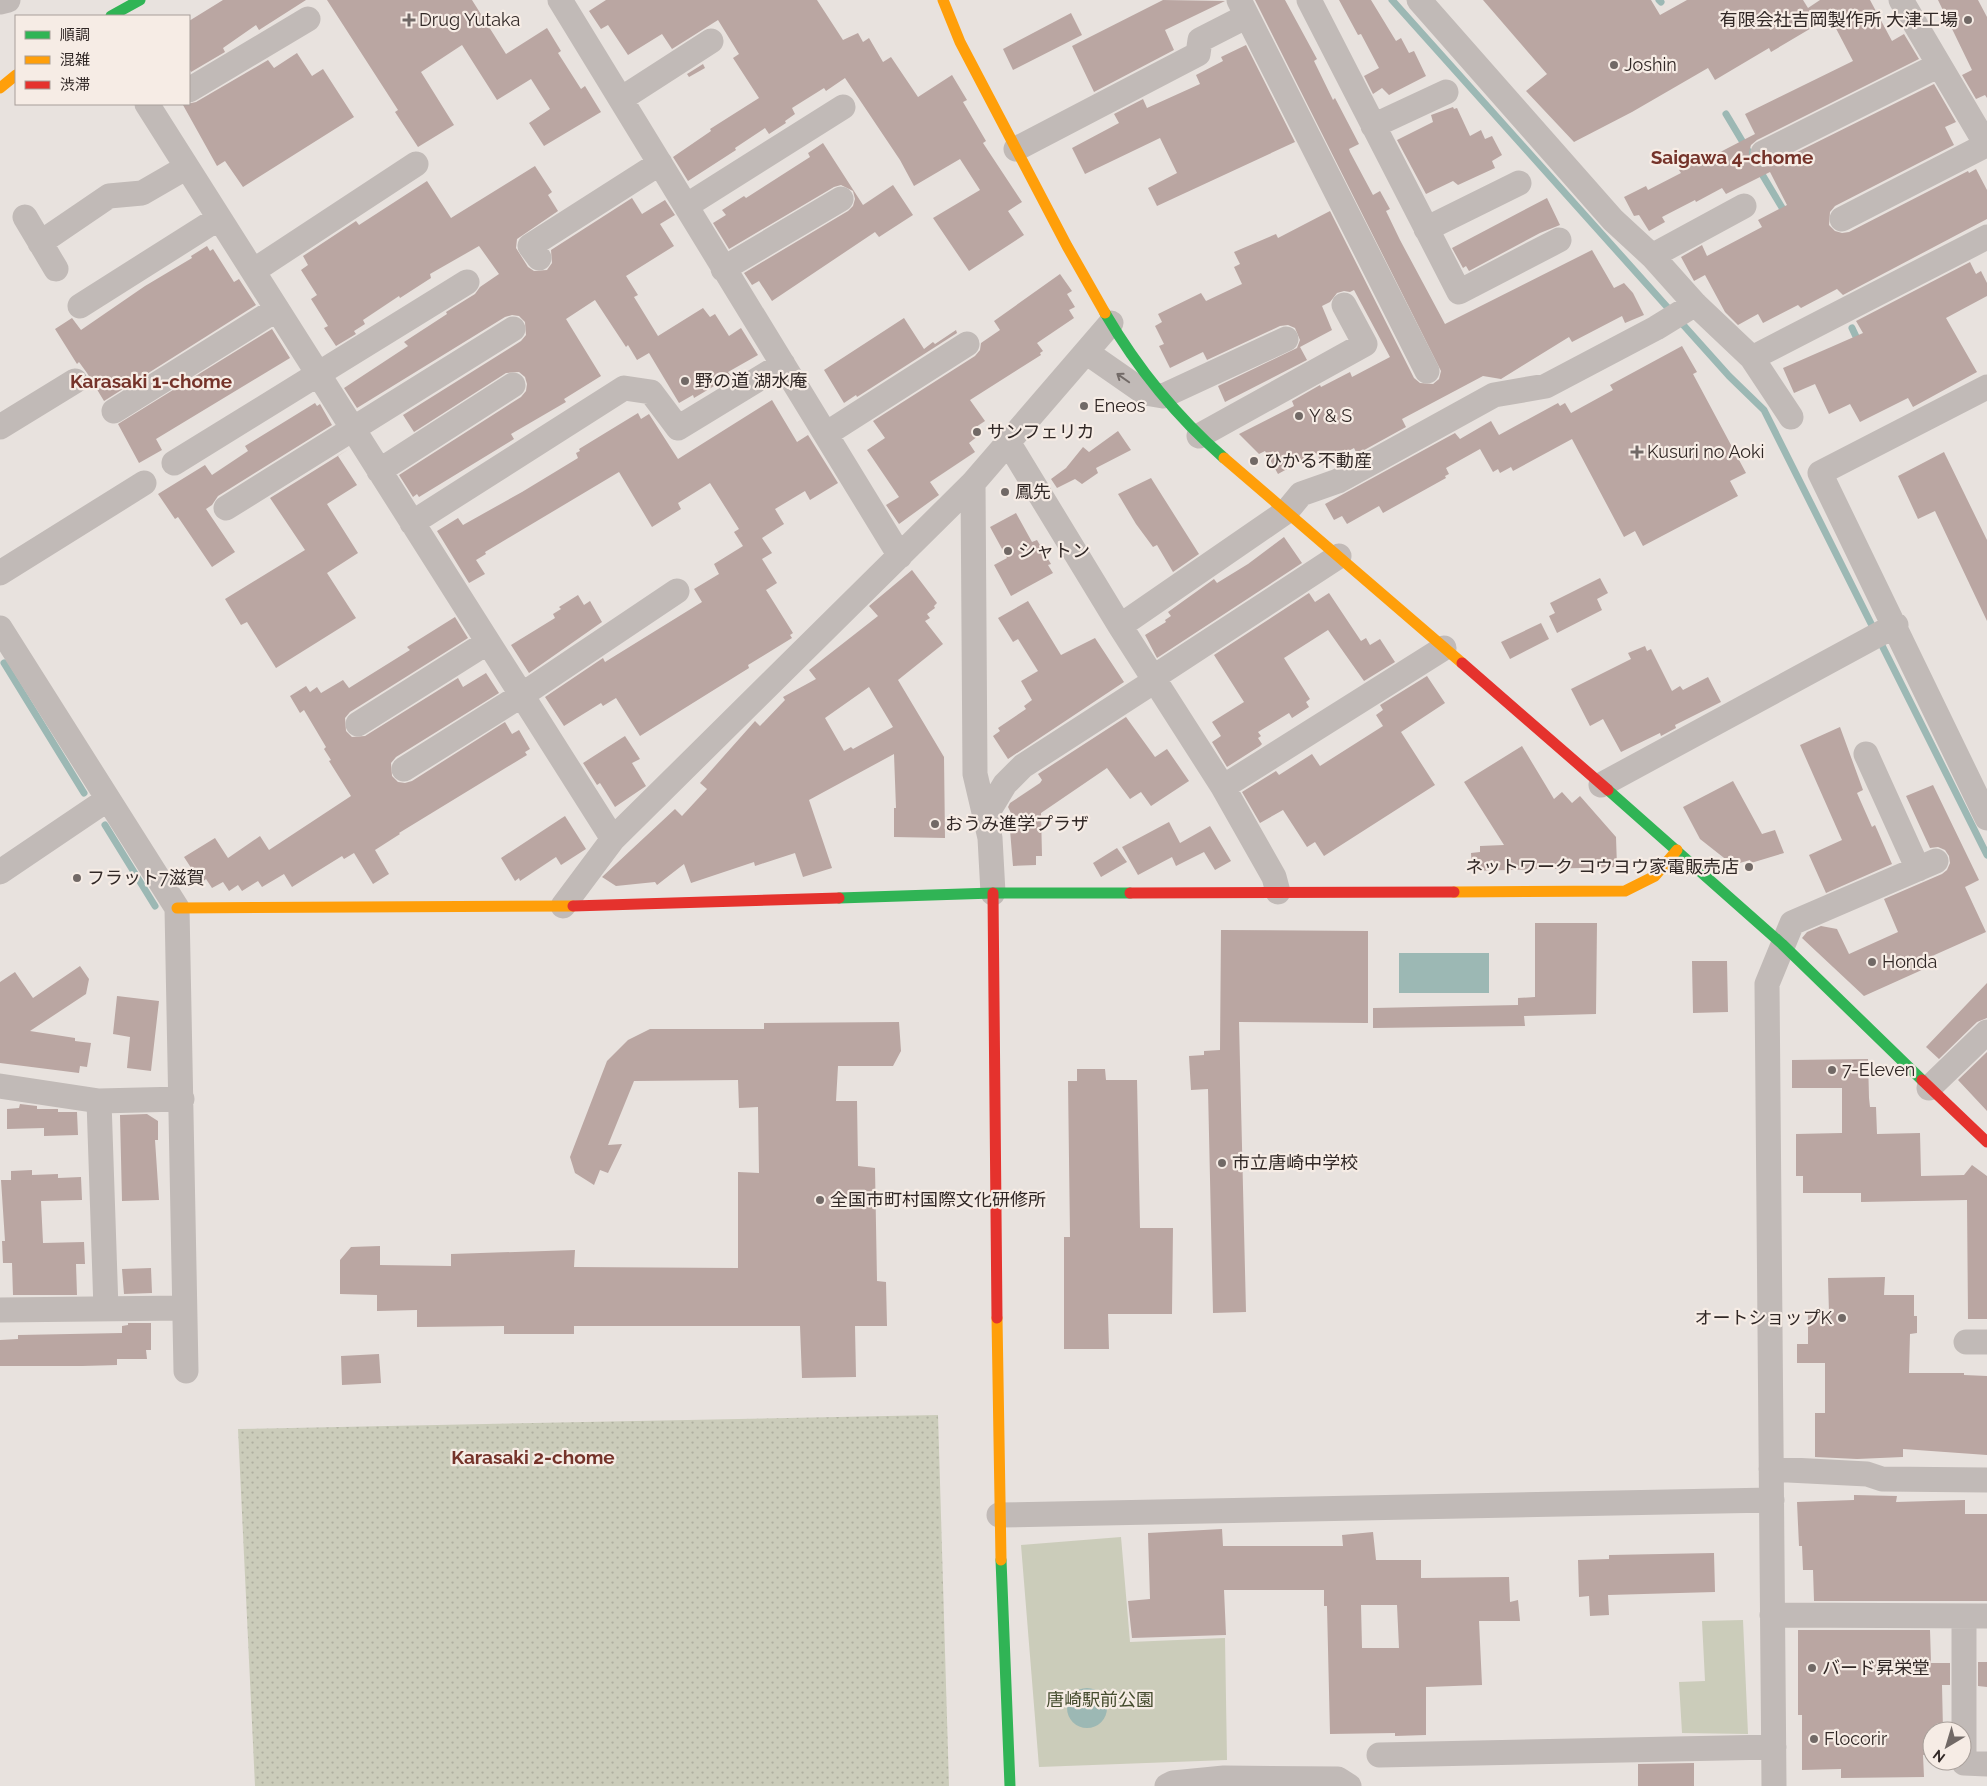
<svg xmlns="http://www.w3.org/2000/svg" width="1987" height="1786" font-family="Raleway,'Noto Sans JP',sans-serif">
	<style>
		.grass { fill: url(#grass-dots) }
		.green { fill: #cbccba }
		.water { fill: #9cb8b4 }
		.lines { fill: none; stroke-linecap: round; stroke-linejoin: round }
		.stream { stroke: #9cb8b4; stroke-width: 7 }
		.building { fill: #baa6a2; fill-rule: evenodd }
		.street { stroke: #c1bab7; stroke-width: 25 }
		.fast { stroke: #30b455; stroke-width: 11 }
		.slow { stroke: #ff9f0a; stroke-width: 11 }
		.jam { stroke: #e5322d; stroke-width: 11 }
		.oneway { stroke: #726a67 }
		.poi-dot { fill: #716966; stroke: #f6ece5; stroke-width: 2 }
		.labels { text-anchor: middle; stroke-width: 4.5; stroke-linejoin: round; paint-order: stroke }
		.poi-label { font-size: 18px; fill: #312826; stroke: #f6ece5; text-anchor: start }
		.park-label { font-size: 18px; fill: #454c2e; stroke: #f6ece5 }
		.neighbourhood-label { font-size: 19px; font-weight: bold; fill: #75332a; stroke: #f6ece5 }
	</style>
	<defs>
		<pattern id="grass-dots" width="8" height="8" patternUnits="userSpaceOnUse" patternTransform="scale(1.25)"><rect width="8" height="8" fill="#cbccba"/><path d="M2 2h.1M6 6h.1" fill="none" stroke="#afafa0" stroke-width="1.8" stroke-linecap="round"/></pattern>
	</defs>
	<rect width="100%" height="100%" fill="#e8e2de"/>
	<path class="grass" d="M938,1415L949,1786H255L238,1429Z"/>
	<path class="green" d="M1121,1537L1130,1642L1225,1638L1227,1760L1039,1767L1021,1545Z
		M1743,1620L1748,1734L1682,1733L1679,1682L1705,1681L1702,1621Z"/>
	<path class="water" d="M1399,953H1489V993H1399Z
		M1067 1708a20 20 0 1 1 40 0a20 20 0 1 1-40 0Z"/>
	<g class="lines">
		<path class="stream" d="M1392,0L1729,376L1764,410L1987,855
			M1659,0L1661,2
			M1726,114L1787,216
			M1852,328L1859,343
			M4,663L84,793
			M105,825L155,906"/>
	</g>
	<path class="building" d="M223,0H306L259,30L256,25L223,48L225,52L191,72L189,68V21Z
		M327,0H472L506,54L547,28L561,51L558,53L581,89L585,86L601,112L544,146L529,123L550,109L531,79L497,100L462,45L421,72L454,125L418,147L395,112L398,110Z
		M606,0H817L843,40L858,33L863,42L869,38L883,62L891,57L918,97L952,75L967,100L963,102L986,141L983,143L1022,202L1008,211L1024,235L969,271L933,218L980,190L960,159L914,186L900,160L845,78L826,91L824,88L792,108L795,114L785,121L786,123L769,134L765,128L735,148L736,150L688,181L673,157L711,131L710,129L759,98L733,58L739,54L718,20L672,49L662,34L628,55L608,25L601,29L589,11Z
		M1163,0L1225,1L1165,30L1174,50L1094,92L1072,46Z
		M1255,0H1285L1317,59L1314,61L1333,100L1335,98L1359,144L1349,149L1350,152L1373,195L1380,191L1390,209L1386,211L1400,240L1445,324L1592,250L1614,288L1624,283L1633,293L1644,315L1625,323L1622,316L1572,342L1569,337L1501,379L1483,376L1402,419L1406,427L1357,454L1354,448L1323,465L1316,453L1278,474L1265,451L1259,454L1239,434L1294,406L1292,401L1320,385L1321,387L1350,372L1352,377L1390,357L1354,290L1350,292L1344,291L1337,293L1330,302L1322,306L1332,330L1300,347L1307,360L1225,402L1218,386L1297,348L1300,340L1295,328L1288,325L1280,326L1207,360L1203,352L1170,368L1159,346L1164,344L1155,326L1162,322L1158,314L1201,293L1206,301L1242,284L1234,267L1240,264L1234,252L1276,234L1278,238L1330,211L1414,378L1420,383L1433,384L1439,379L1441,371Z
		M1339,0H1371L1396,41L1401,38L1409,53L1414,51L1426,76L1389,95L1382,88L1373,94L1364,76L1379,68L1361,34L1358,35Z
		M1483,0H1651L1660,15L1687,0H1803L1808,8L1820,0H1870L1892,41L1904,34L1919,59L1757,140L1751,145L1749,152L1750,160L1762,167L1769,166L1934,84L1956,122L1945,127L1954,145L1835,206L1830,212L1829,225L1835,231L1842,233L1849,232L1968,171L1969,173L1976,169L1987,190V219L1843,295L1837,289L1801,308L1798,305L1763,323L1758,314L1738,325L1725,312L1705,275L1694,281L1681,257L1702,245L1707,256L1762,227L1758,220L1787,205L1770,172L1726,194L1722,188L1696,202L1695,200L1662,217L1665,222L1649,231L1639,215L1634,216L1624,197L1646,186L1648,190L1681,173L1679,170L1698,160L1699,163L1755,134L1745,114L1853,61L1830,17L1771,52L1769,48L1715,80L1708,68L1632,112L1574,142L1526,91L1547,74Z
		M1938,0H1978L1987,17V98L1985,95L1976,99L1962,75L1972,70Z
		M1071,13L1082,35L1013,70L1003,49Z
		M1246,45L1295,142L1157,206L1148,188L1177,173L1160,138L1085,174L1072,148L1119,123L1114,114L1143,99L1147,108L1200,84L1196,75L1223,61L1221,57Z
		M297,53L312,76L323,69L354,117L243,187L225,161L217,166L183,105L196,102L268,60L274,68Z
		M703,64L705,68L689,77L687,74Z
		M1453,107L1454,109L1457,108L1470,136L1481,130L1485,139L1492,136L1502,155L1492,161L1495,168L1458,185L1453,181L1426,194L1397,140L1433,122L1431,115Z
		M823,143L863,205L893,185L913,215L879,237L875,232L772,301L759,281L752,285L744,273L848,211L853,206L855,199L853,191L841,185L834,187L729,249L713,223L726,215L722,210L744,196L746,198L810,157L808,153Z
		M535,166L552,192L548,195L558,211L517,239L516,248L528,267L534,271L547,270L552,263L551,250L632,198L642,214L665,200L675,215L660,224L674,246L626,276L638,295L634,297L658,336L703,308L710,317L715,314L729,336L741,328L758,355L728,372L731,376L694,398L693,395L679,403L649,353L637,360L628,345L626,347L595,300L566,319L601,376L564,399L566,402L511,434L514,439L419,497L417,494L413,497L399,475L521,397L526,391L527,384L525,377L519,372L506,373L414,432L403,415L521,341L526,335L525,322L519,316L512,315L505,317L357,408L344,388L408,346L404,342L447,314L446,312L475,294L480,287L499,274L479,246L430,274L431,278L400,298L399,296L363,320L365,324L354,331L356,334L336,346L324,328L328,326L311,299L317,295L301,270L308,265L303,256L356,221L359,225L427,181L451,218Z
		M1547,198L1560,225L1540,233L1469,271L1466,266L1463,268L1452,248Z
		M207,246L210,251L213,249L234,282L239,279L256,305L104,401L87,373L79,362L77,364L55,329L72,318L81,330L145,286L192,258L191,256Z
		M1970,262L1976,274L1981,271L1987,283V296L1946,318L1977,372L1913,407L1908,398L1860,422L1850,404L1829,414L1815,384L1794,393L1783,368L1863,333L1856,321Z
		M1060,274L1072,291L1067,294L1075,307L1069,310L1074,318L1037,343L1043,351L1040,353L1041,355L970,400L985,421L973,429L978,436L969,443L975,452L930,482L939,495L899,524L886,505L899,497L867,450L885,438L873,421L975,356L980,350L981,343L1000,330L994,321Z
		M904,318L924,349L933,342L935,344L956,330L957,333L857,397L856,395L844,403L824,370Z
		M272,329L290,358L156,439L162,450L139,463L118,424Z
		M1682,346L1697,372L1693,374L1746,473L1730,481L1738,496L1643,546L1635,531L1624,537L1572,439L1513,471L1511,467L1500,473L1498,469L1493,472L1480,449L1446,468L1449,474L1445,476L1446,478L1383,513L1379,506L1347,524L1342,516L1334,520L1325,504L1455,433L1460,439L1491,421L1499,435L1558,403L1560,406L1565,403L1571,413L1613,390L1610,385Z
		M772,400L797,442L808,435L838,483L810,500L805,491L775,509L784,524L762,538L772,553L762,559L777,583L766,590L793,633L790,635L792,638L748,665L749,668L640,736L616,698L603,706L601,703L564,726L545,697L603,658L605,662L702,602L694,589L719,574L714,564L743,546L734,532L739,529L710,483L678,503L681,509L652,527L619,472L485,552L486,554L476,560L485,574L469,583L437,531L458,518L463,525L522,492L578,458L576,453L580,451L579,449L638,413L641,419L649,414L678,459Z
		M315,403L317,406L320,404L332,425L218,496L212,505L206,509L235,552L212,567L178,517L175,519L158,494L205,465L212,475L248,451L245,446Z
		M1118,431L1131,450L1096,468L1098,473L1082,484L1075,479L1057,488L1051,479L1066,468L1083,447L1089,452Z
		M349,449L338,456L357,485L327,504L358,553L327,573L356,618L276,668L247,622L241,625L225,599L305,550L270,498Z
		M1944,452L1987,540V621L1935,511L1918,519L1898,476Z
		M1151,478L1199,554L1173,572L1157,545L1153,547L1136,524L1118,494Z
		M1016,513L1032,542L1037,540L1051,564L1048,565L1053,573L1011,596L994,565L1007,558L990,527Z
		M1284,537L1302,563L1157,658L1145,635L1166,622L1165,620L1171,616L1168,612L1214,579L1217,583L1248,564Z
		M912,570L937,603L934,606L935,608L927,614L930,618L925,621L943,644L898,680L944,757L945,838L894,837V808H896L894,754L809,800L832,868L803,877L795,853L755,866L754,862L691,883L684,864L657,885L655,882L616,886L602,877L675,809L682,816L707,789L700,783L755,721L760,726L785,700L783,697L816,679L809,670L878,616L869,606ZM869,687L893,727L853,749L851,747L844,751L825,718Z
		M1600,578L1608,593L1597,599L1602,610L1557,633L1549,616L1555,613L1550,603Z
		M1309,593L1315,602L1329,593L1361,641L1366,638L1370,645L1380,639L1395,662L1364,681L1328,630L1284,658L1310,699L1306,702L1309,707L1292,718L1289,713L1258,732L1261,736L1258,738L1262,744L1260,746L1227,767L1212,742L1221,736L1212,722L1244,702L1214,655Z
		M578,595L584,605L590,601L602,622L529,673L511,645L555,618L553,614L561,609L559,607Z
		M1028,601L1061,655L1095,638L1124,682L1008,759L993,736L1000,731L998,728L1026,709L1024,706L1032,700L1021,681L1038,671L1018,639L1013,642L998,618Z
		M455,617L468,638L350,712L345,718L346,731L352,737L365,736L458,678L463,687L486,673L499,693L396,757L391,763L392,776L398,782L405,783L412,781L505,722L512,734L519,730L530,749L525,752L527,755L399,833L400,834L375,850L389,874L373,884L354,853L344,859L342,856L292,887L284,874L262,887L258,881L242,891L238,885L229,891L223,882L212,888L206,879L201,883L184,857L215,838L228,858L260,836L269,850L351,796L329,761L331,760L324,749L326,747L304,710L300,713L290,696L306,686L310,692L317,687L321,693L343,680L349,688L410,650L407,647Z
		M1541,623L1549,639L1510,659L1501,642Z
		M1645,646L1647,651L1651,649L1672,691L1680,686L1683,690L1708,677L1721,702L1675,725L1676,728L1661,736L1660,733L1621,752L1603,719L1590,726L1571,689L1631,659L1628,653Z
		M1427,676L1445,703L1401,732L1435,785L1324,856L1315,842L1307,847L1283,810L1260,823L1242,792L1276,771L1279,775L1312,754L1320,766L1383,726L1376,715L1383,710L1380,705Z
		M1126,717L1155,757L1167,749L1189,781L1151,806L1141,792L1130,799L1107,768L1041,813L1042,856H1036V865L1013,866L1009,818L1011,813L1008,807L1010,803L1040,783L1042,780L1038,774Z
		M1840,727L1863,790L1857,793L1872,827L1875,825L1892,864L1826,893L1809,855L1842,840L1800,745Z
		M625,736L640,759L632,763L646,786L615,807L600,783L597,785L583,763Z
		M1522,746L1554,799L1562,792L1572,803L1580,796L1616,837L1617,867L1472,871L1471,853L1480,852V846L1504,845L1464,782Z
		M1733,781L1762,834L1775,830L1784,853L1751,863L1750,860L1733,865L1700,839L1683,807Z
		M1933,785L1979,880L1965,887L1986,932L1921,961L1924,969L1864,996L1802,938L1807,932L1821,926L1837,929L1849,954L1898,932L1884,899L1942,874L1947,870L1950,863L1949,856L1945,850L1938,847L1930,848L1906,796Z
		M565,816L586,849L561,865L556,857L520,881L519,878L515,881L501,858Z
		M1169,822L1180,843L1210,826L1231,861L1215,870L1204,852L1176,866L1172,857L1138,875L1122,847Z
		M1117,848L1127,862L1101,877L1093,863Z
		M1535,923H1597L1596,1014L1524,1016L1525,1026L1373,1028V1008L1518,1005V998L1535,997Z
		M1221,930L1368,931V1023L1239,1022L1246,1312L1213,1313L1208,1089L1191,1090L1189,1056L1204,1055V1051L1220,1050Z
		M1692,961H1727L1728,1012L1693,1013Z
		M80,966L89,979L86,994L30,1031L75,1038V1041L91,1043L87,1067L80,1066L79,1073L0,1063V982L15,972L33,998Z
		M1987,983V1018L1977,1022L1939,1059L1926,1047Z
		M117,996L159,1001L151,1071L127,1068L130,1037L113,1034Z
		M899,1022L901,1051L893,1066H838L836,1101H857L858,1166L875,1168L877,1281L886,1282L887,1326H855L856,1377L802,1378L800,1326H574V1334H504V1326L417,1327V1310L377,1311V1295L340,1294V1260L351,1247L380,1246V1265L451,1266V1254L575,1250L574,1267L738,1268V1172L759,1173L758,1107L739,1108L738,1080L634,1081L608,1145L622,1144L608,1173L600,1170L594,1185L575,1173L570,1157L607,1061L628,1040L650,1029H764V1023Z
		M1987,1052V1111L1958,1080Z
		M1868,1059L1869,1098L1870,1107H1876L1877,1134L1920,1133L1921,1176L1964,1175L1972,1165L1987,1176V1319H1968L1967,1200L1861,1202V1193H1803V1176H1796V1134L1842,1133V1088H1792V1060Z
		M1077,1069H1105L1106,1080H1137L1140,1228H1173L1172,1314H1108L1109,1349H1064V1237H1070L1068,1081H1077Z
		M20,1104L37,1106V1109H58V1112H77L78,1135L44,1136V1128L7,1129V1109L19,1108Z
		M147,1114L158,1121V1140H155L159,1200L122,1201L120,1115Z
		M32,1170V1175L58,1174V1178L81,1177L82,1200L41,1201L43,1243L84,1242L85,1264H76L77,1295H13L12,1263H3L2,1241H5L1,1180H11V1171Z
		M151,1268L152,1293L124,1294L122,1269Z
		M1885,1277L1884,1295H1914V1316H1917V1333L1910,1334L1909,1373H1964V1375L1987,1376V1455L1903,1449V1457L1857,1459L1815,1457V1413H1825V1363H1797V1344H1808V1313H1829L1828,1278Z
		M128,1323H151V1350H146L147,1359H117V1365L82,1366H0V1340L18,1339V1335L122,1333V1326L128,1325Z
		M379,1354L381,1383L342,1385L341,1356Z
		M1854,1495L1897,1496L1896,1502L1965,1500V1514H1987V1601H1814L1813,1570H1803L1802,1546H1799L1797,1502L1854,1500Z
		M1222,1529L1223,1546H1343L1342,1535L1373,1532L1376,1560H1421V1578L1509,1577L1510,1602L1518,1600L1520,1621H1479L1482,1685L1426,1687V1735L1395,1736V1733L1330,1734L1327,1606H1324V1590H1224L1226,1635L1132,1638L1128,1601L1150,1599L1148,1533ZM1361,1605H1397L1399,1648H1362Z
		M1714,1553L1715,1592L1608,1595L1609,1615L1590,1616L1589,1596L1579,1597L1578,1560L1609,1559V1555Z
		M1798,1630H1930L1931,1663H1950V1685H1942L1943,1731H1932V1754L1923,1755L1924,1777L1841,1778V1769L1802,1770V1715H1798Z
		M1978,1662H1987V1687L1978,1686Z
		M1694,1763V1786H1638V1764Z"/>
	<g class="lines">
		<path class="street" d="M560,0L900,556
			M1239,0L1427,371
			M1309,0L1459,292L1559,240
			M1419,0L1613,220L1652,256L1695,304L1752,358L1791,417
			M1901,0L1987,146
			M0,2L8,0
			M189,90L308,19
			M621,99L711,41
			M147,104L613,839
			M1373,126L1446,92
			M1016,149L1198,54L1200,40L1247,16
			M1763,153L1939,65
			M686,206L843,107
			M25,217L56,269
			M1842,219L1986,145
			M1426,229L1519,183
			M40,243L109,196L142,193L187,167
			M1652,256L1744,206
			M539,258L530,246L660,163
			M723,269L841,199
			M253,271L416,164
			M80,306L219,218
			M1086,352L1145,393L1163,396L1286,339
			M1752,358L1987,237
			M1987,387L1820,473L1987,818
			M114,411L277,309
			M0,427L75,381
			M826,434L967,344
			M1199,436L1365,344L1344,305
			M1008,442L1120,626L1223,787L1274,877L1278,892
			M174,463L467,282
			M379,471L513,385
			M973,483L975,774L990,838L993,893
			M226,508L513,329
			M412,523L624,388L651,392L678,428L783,364
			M0,573L144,483
			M1120,626L1287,511L1301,494L1338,481L1494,395L1546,386L1656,328L1695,304
			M0,628L177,908L186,1371
			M1154,677L1339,556
			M358,724L488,642
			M1866,754L1918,869
			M404,769L522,695L677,591
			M1601,785L1896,625
			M1223,787L1444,648
			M985,817L1005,784L1023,766L1156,680
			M0,872L108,799
			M563,906L613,839L973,483L1111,323
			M0,1086L99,1101L182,1099
			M1929,1088L1987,1032
			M99,1101L106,1309
			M0,1310L184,1308
			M1966,1342H1987
			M1771,1469L1867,1474L1882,1479L1987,1480
			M999,1515L1772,1500
			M1772,1615L1987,1616
			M1964,1616V1763L1987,1764
			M1379,1755L1774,1747
			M1167,1786L1173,1783L1224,1778L1338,1779L1349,1786
			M1774,1786L1767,984L1792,923L1936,861"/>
		<path class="fast" d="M111,16L140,0
			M1105,313C1136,366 1177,417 1224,458
			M1608,790L1782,944L1922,1080
			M839,898L993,893H1130
			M1001,1560L1010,1786"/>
		<path class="slow" d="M943,0L960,42L1067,246L1105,313
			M0,88L16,75
			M1224,458L1462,663
			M1454,892L1625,891L1655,876L1677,850
			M177,908L573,906
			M997,1318L1001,1560"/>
		<path class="jam" d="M1462,663L1608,790
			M993,893L997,1318
			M1130,893L1454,892
			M573,906L839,898
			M1922,1080L1987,1142"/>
	</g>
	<defs><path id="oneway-shaft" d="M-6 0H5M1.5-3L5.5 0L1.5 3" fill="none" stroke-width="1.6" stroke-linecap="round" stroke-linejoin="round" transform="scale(1.25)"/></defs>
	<use class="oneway" href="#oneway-shaft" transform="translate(1123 378) rotate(-145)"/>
	<g class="poi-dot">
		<path d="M406.5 12.5h5v5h5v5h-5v5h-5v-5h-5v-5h5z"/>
		<circle cx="1968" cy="20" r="5"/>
		<circle cx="1614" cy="65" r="5"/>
		<circle cx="685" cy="381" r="5"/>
		<circle cx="1084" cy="406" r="5"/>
		<circle cx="1299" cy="416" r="5"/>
		<circle cx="977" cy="432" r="5"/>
		<path d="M1634.5 444.5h5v5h5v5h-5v5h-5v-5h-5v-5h5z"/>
		<circle cx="1254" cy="461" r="5"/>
		<circle cx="1005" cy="492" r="5"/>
		<circle cx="1008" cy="551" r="5"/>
		<circle cx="935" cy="824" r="5"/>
		<circle cx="1749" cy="867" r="5"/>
		<circle cx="77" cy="878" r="5"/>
		<circle cx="1872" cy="962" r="5"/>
		<circle cx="1832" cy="1070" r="5"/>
		<circle cx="1222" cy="1163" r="5"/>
		<circle cx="820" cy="1200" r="5"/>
		<circle cx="1842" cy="1318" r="5"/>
		<circle cx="1812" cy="1668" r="5"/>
		<circle cx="1814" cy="1739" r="5"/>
	</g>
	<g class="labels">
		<g class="poi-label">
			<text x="419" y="26">Drug Yutaka</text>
			<text x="1958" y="26" text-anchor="end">有限会社吉岡製作所 大津工場</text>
			<text x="1624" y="71">Joshin</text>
			<text x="695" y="387">野の道 湖水庵</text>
			<text x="1094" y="412">Eneos</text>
			<text x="1309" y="422">Y &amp; S</text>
			<text x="987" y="438">サンフェリカ</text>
			<text x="1647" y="458">Kusuri no Aoki</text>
			<text x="1264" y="467">ひかる不動産</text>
			<text x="1015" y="498">鳳先</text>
			<text x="1018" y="557">シャトン</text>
			<text x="945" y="830">おうみ進学プラザ</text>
			<text x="1739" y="873" text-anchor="end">ネットワーク コウヨウ家電販売店</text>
			<text x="87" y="884">フラット7滋賀</text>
			<text x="1882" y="968">Honda</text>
			<text x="1842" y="1076">7-Eleven</text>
			<text x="1232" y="1169">市立唐崎中学校</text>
			<text x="830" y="1206">全国市町村国際文化研修所</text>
			<text x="1832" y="1324" text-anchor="end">オートショップK</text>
			<text x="1822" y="1674">バード昇栄堂</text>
			<text x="1824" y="1745">Flocorir</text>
		</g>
		<g class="park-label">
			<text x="1100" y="1706">唐崎駅前公園</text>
		</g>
		<g class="neighbourhood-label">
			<text x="1732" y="164">Saigawa 4-chome</text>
			<text x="151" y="388">Karasaki 1-chome</text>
			<text x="533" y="1464">Karasaki 2-chome</text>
		</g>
	</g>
	<rect x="15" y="15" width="175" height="90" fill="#f6ece5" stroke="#a79e99"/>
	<rect x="25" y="31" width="25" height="8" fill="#30b455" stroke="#a79e99"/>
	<text x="60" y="40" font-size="15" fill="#312826">順調</text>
	<rect x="25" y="56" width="25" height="8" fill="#ff9f0a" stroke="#a79e99"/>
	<text x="60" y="65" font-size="15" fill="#312826">混雑</text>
	<rect x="25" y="81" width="25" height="8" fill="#e5322d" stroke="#a79e99"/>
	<text x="60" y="90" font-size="15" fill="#312826">渋滞</text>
	<g transform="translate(1947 1746) rotate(218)"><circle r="24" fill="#f6ece5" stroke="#a79e99"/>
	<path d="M0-4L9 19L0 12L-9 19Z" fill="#716966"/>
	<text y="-8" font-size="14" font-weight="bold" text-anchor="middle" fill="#312826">N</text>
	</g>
</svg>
